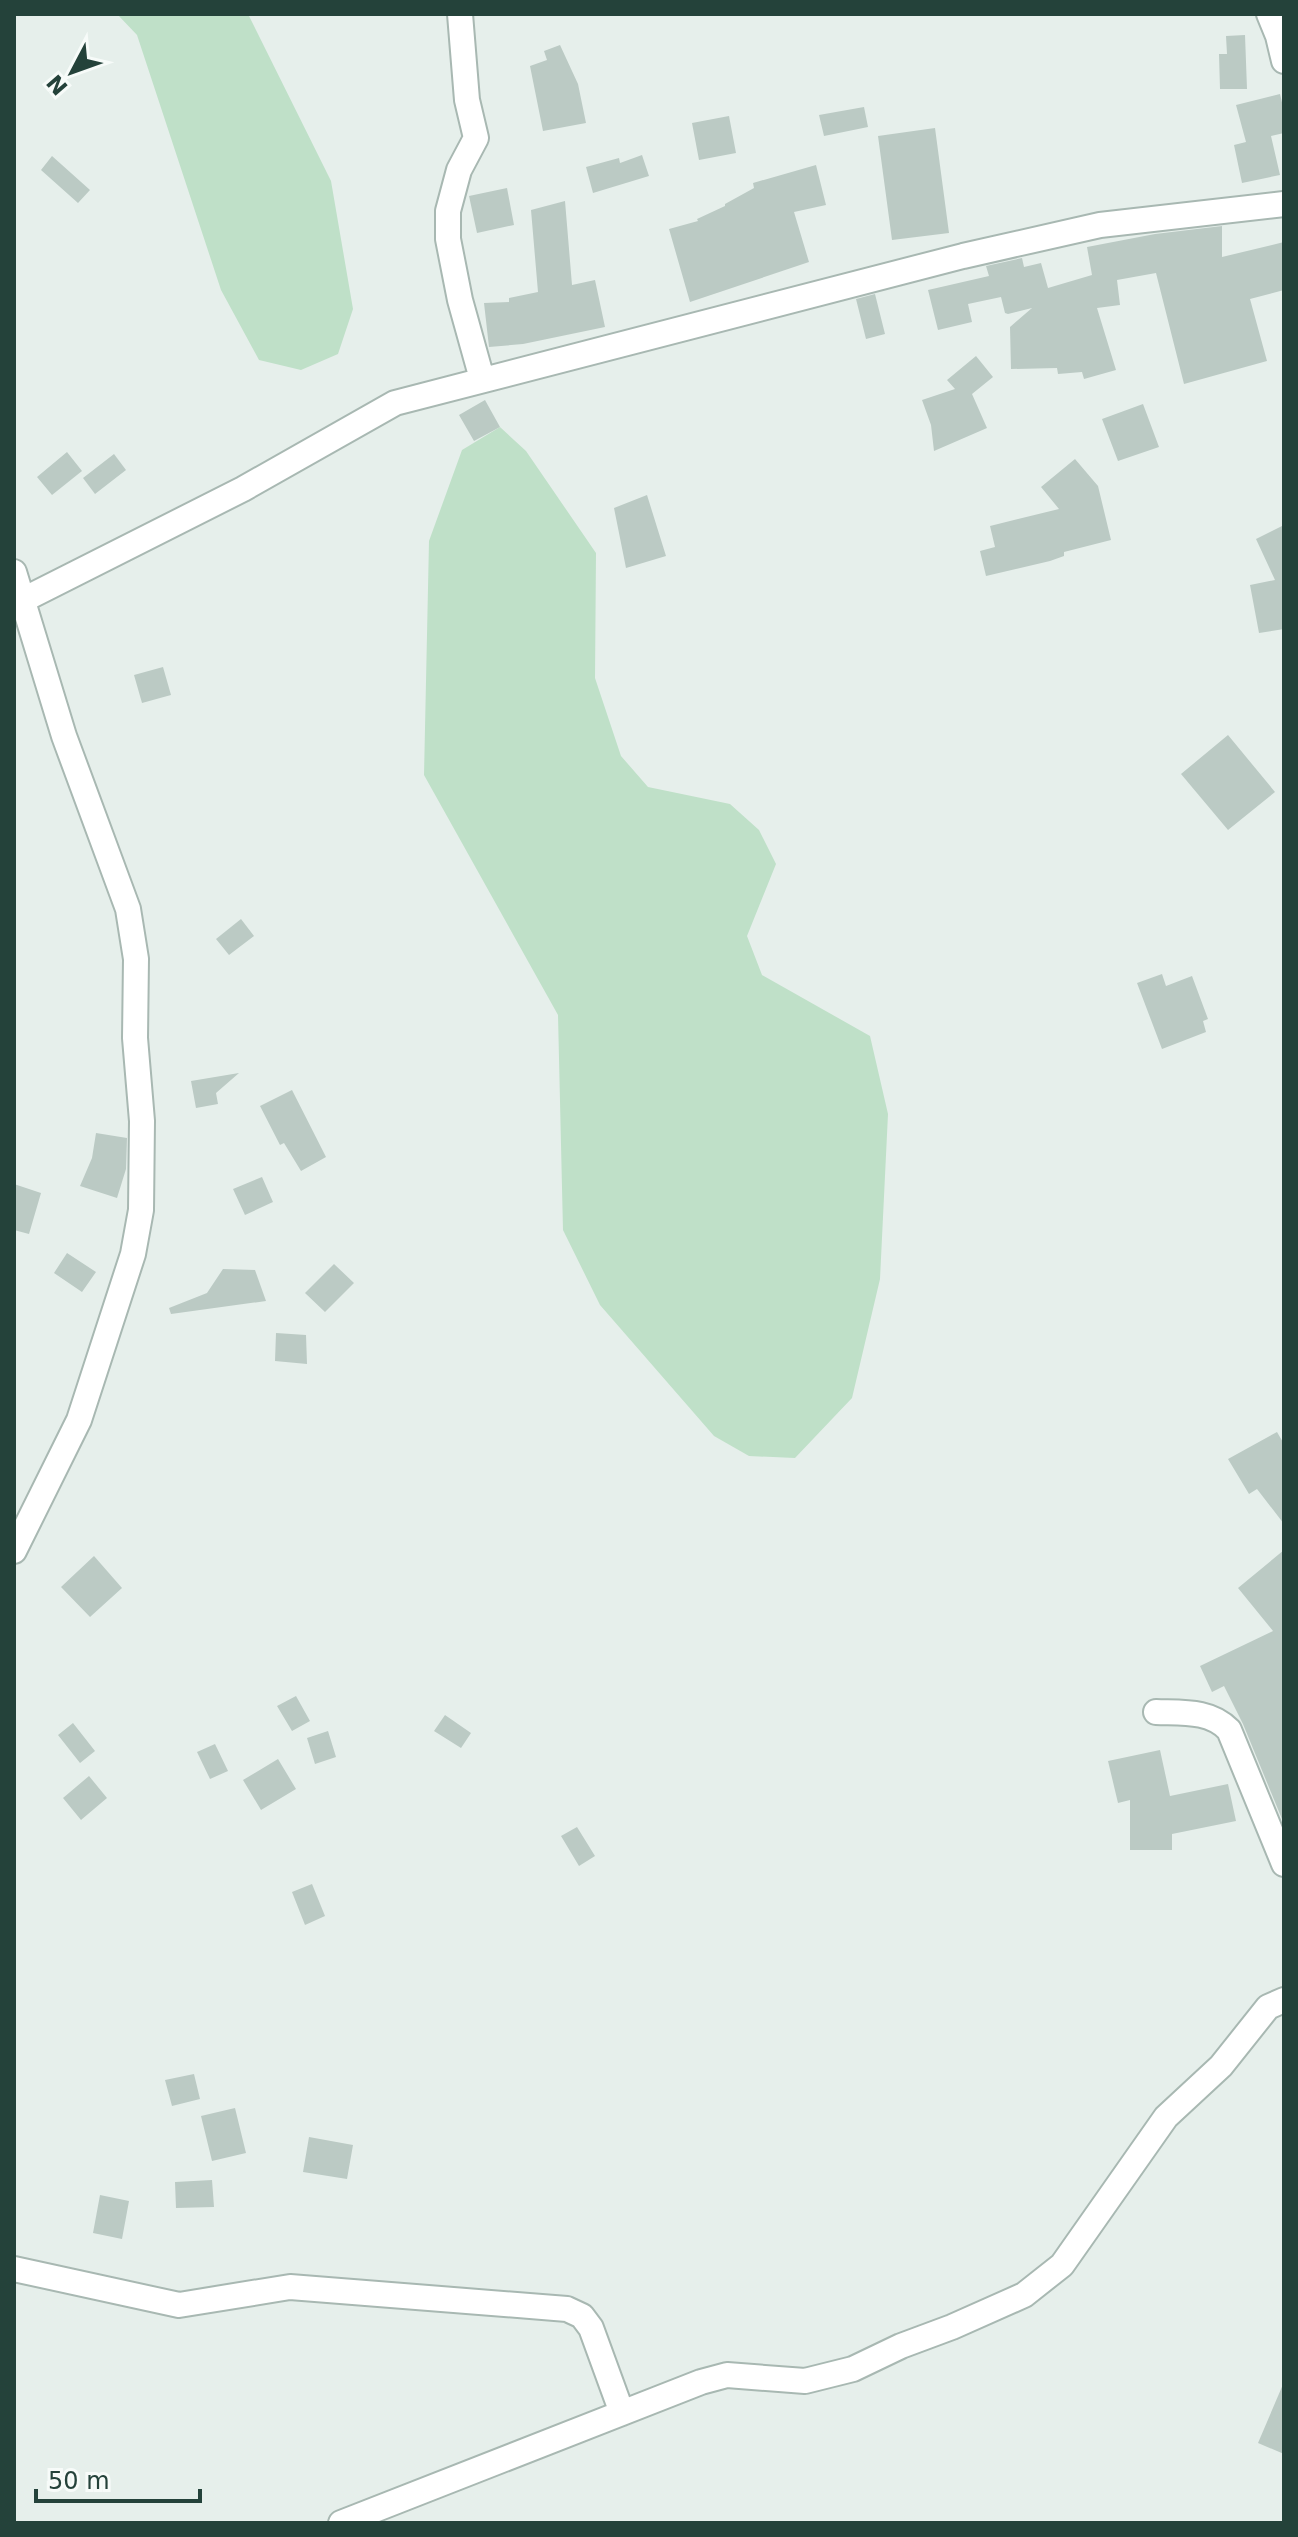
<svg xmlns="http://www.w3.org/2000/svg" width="1298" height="2537" font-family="'DejaVu Sans',sans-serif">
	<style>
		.green { fill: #bfe0c8 }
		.building { fill: #bbcac4 }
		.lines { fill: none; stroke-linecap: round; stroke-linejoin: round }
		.minor-casing { stroke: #a8b8b2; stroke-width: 28 }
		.minor { stroke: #fff; stroke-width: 24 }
	</style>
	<rect width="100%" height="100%" fill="#e6efeb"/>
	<path class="green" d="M117,14H248L331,181L353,309L338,354L301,370L259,360L221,290L137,35Z
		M500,427L526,451L596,553L595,678L621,756L648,787L730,804L759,830L776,864L747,936L762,975L870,1036L888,1114L880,1279L852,1398L795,1458L749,1456L714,1436L600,1305L563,1230L558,1015L424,775L429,541L462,450Z"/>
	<path class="building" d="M1245,35L1247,89H1220L1219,54H1227L1226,36Z
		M560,45L578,84L586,123L543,131L530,66L547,60L544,51Z
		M1280,94L1284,111V133L1271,136L1280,175L1242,183L1234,145L1246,142L1236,105Z
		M864,107L868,127L824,136L819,115Z
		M729,116L736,153L699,160L692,123Z
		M935,128L949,233L892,240L878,136Z
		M642,155L649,176L593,193L586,167L619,158L620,163Z
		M52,156L90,190L78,203L41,170Z
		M816,165L826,205L794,212L809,262L690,302L669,229L698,221L697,219L725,206V204L754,188L753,183Z
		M507,188L514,225L477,233L469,196Z
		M565,201L572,285L595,280L605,327L523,344L489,347L484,303L509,302V298L538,292L531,210Z
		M1222,226V257L1284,242V290L1250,299L1267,361L1184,384L1156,273L1117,280L1120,305L1097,308L1116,370L1084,379L1082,372L1058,374L1057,368L1011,369L1010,327L1032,308L1008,314L1005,313L1001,297L968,304L972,322L938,330L928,290L989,276L986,266L1022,258L1024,267L1041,263L1048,288L1092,275L1087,247L1155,234Z
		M875,294L885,334L866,339L856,299Z
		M976,356L993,377L972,394L987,428L934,451L931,425L922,400L955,389L947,380Z
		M485,400L500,427L474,441L459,415Z
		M1143,404L1159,447L1118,461L1102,419Z
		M67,452L82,471L52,495L37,477Z
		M114,454L126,470L95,494L83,478Z
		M1075,459L1098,486L1111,540L1064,552V556L1050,561L986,576L980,551L995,547L990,526L1059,509L1041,487Z
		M647,495L666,556L626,568L614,508Z
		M1284,525V629L1259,633L1250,585L1275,580L1256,539Z
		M163,667L171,695L142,703L134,675Z
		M1228,735L1275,792L1228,830L1181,774Z
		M241,919L254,936L229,955L216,939Z
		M1162,974L1166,986L1192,976L1208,1019L1203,1021L1206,1032L1162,1049L1137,983Z
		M239,1073L216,1093L218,1104L196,1108L191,1081Z
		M292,1090L326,1157L301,1171L284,1143L280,1145L260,1106Z
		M96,1133L127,1138L126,1169L117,1198L80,1186L92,1158Z
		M262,1177L273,1202L245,1215L233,1189Z
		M14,1184L41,1193L29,1234L14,1230Z
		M67,1253L96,1272L82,1292L54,1273Z
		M334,1264L354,1283L325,1312L305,1293Z
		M223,1269L255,1270L266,1301L171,1314L169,1308L207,1293Z
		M276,1333L306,1335L307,1364L275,1361Z
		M1277,1432L1284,1444V1524L1257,1489L1249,1494L1228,1459Z
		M1284,1550V1824L1243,1724L1224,1686L1212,1692L1200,1666L1273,1631L1238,1588Z
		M94,1556L122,1588L90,1617L61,1587Z
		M296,1696L310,1721L292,1731L277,1706Z
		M445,1715L471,1733L461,1748L434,1731Z
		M73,1723L95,1751L80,1763L58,1735Z
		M328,1731L336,1757L315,1764L307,1738Z
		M215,1744L228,1771L210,1779L197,1752Z
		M1160,1750L1170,1796L1228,1784L1236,1821L1172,1834V1850H1130V1800L1118,1803L1108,1761Z
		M278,1759L296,1789L261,1810L243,1780Z
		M89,1776L107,1798L81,1820L63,1798Z
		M577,1827L595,1856L579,1866L561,1836Z
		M312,1884L325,1916L305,1925L292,1892Z
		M194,2074L200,2099L172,2106L165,2080Z
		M235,2108L246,2153L212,2161L201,2116Z
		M309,2137L353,2145L347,2179L303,2172Z
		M212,2180L214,2207L176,2208L175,2182Z
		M100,2195L129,2201L122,2239L93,2233Z
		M1284,2382V2454L1258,2443Z"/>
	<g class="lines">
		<defs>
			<path id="minor" d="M460,14L467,100L476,138L459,170L448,211V239L460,300L482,379
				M1269,14L1278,36L1284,61
				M14,572L64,736L128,909L136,959L135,1038L142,1121L141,1210L133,1254L79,1420L14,1551
				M23,600L243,489L395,403L963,256L1100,225L1284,204
				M1156,1712C1182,1713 1210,1710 1229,1730L1284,1864
				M14,2269L179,2305L290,2287L567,2309L582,2316L591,2328L622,2413
				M341,2523L701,2382L727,2375L805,2381L853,2369L901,2346L952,2327L1024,2295L1062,2265L1166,2117L1221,2066L1268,2007L1284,2000"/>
		</defs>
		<use href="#minor" class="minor-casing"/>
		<use href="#minor" class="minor"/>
	</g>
	<rect width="1298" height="2537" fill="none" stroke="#24423a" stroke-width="32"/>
	<g transform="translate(72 72) rotate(229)" stroke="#f7fbf9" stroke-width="6" paint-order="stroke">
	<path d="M0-6L14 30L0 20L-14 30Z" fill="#24423a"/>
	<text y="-12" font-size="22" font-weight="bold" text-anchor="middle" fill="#24423a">N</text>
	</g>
	<path d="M36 2489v12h164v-12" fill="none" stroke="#24423a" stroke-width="4"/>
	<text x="48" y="2489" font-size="24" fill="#24423a" stroke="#f7fbf9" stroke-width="6" paint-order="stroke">50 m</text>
</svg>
